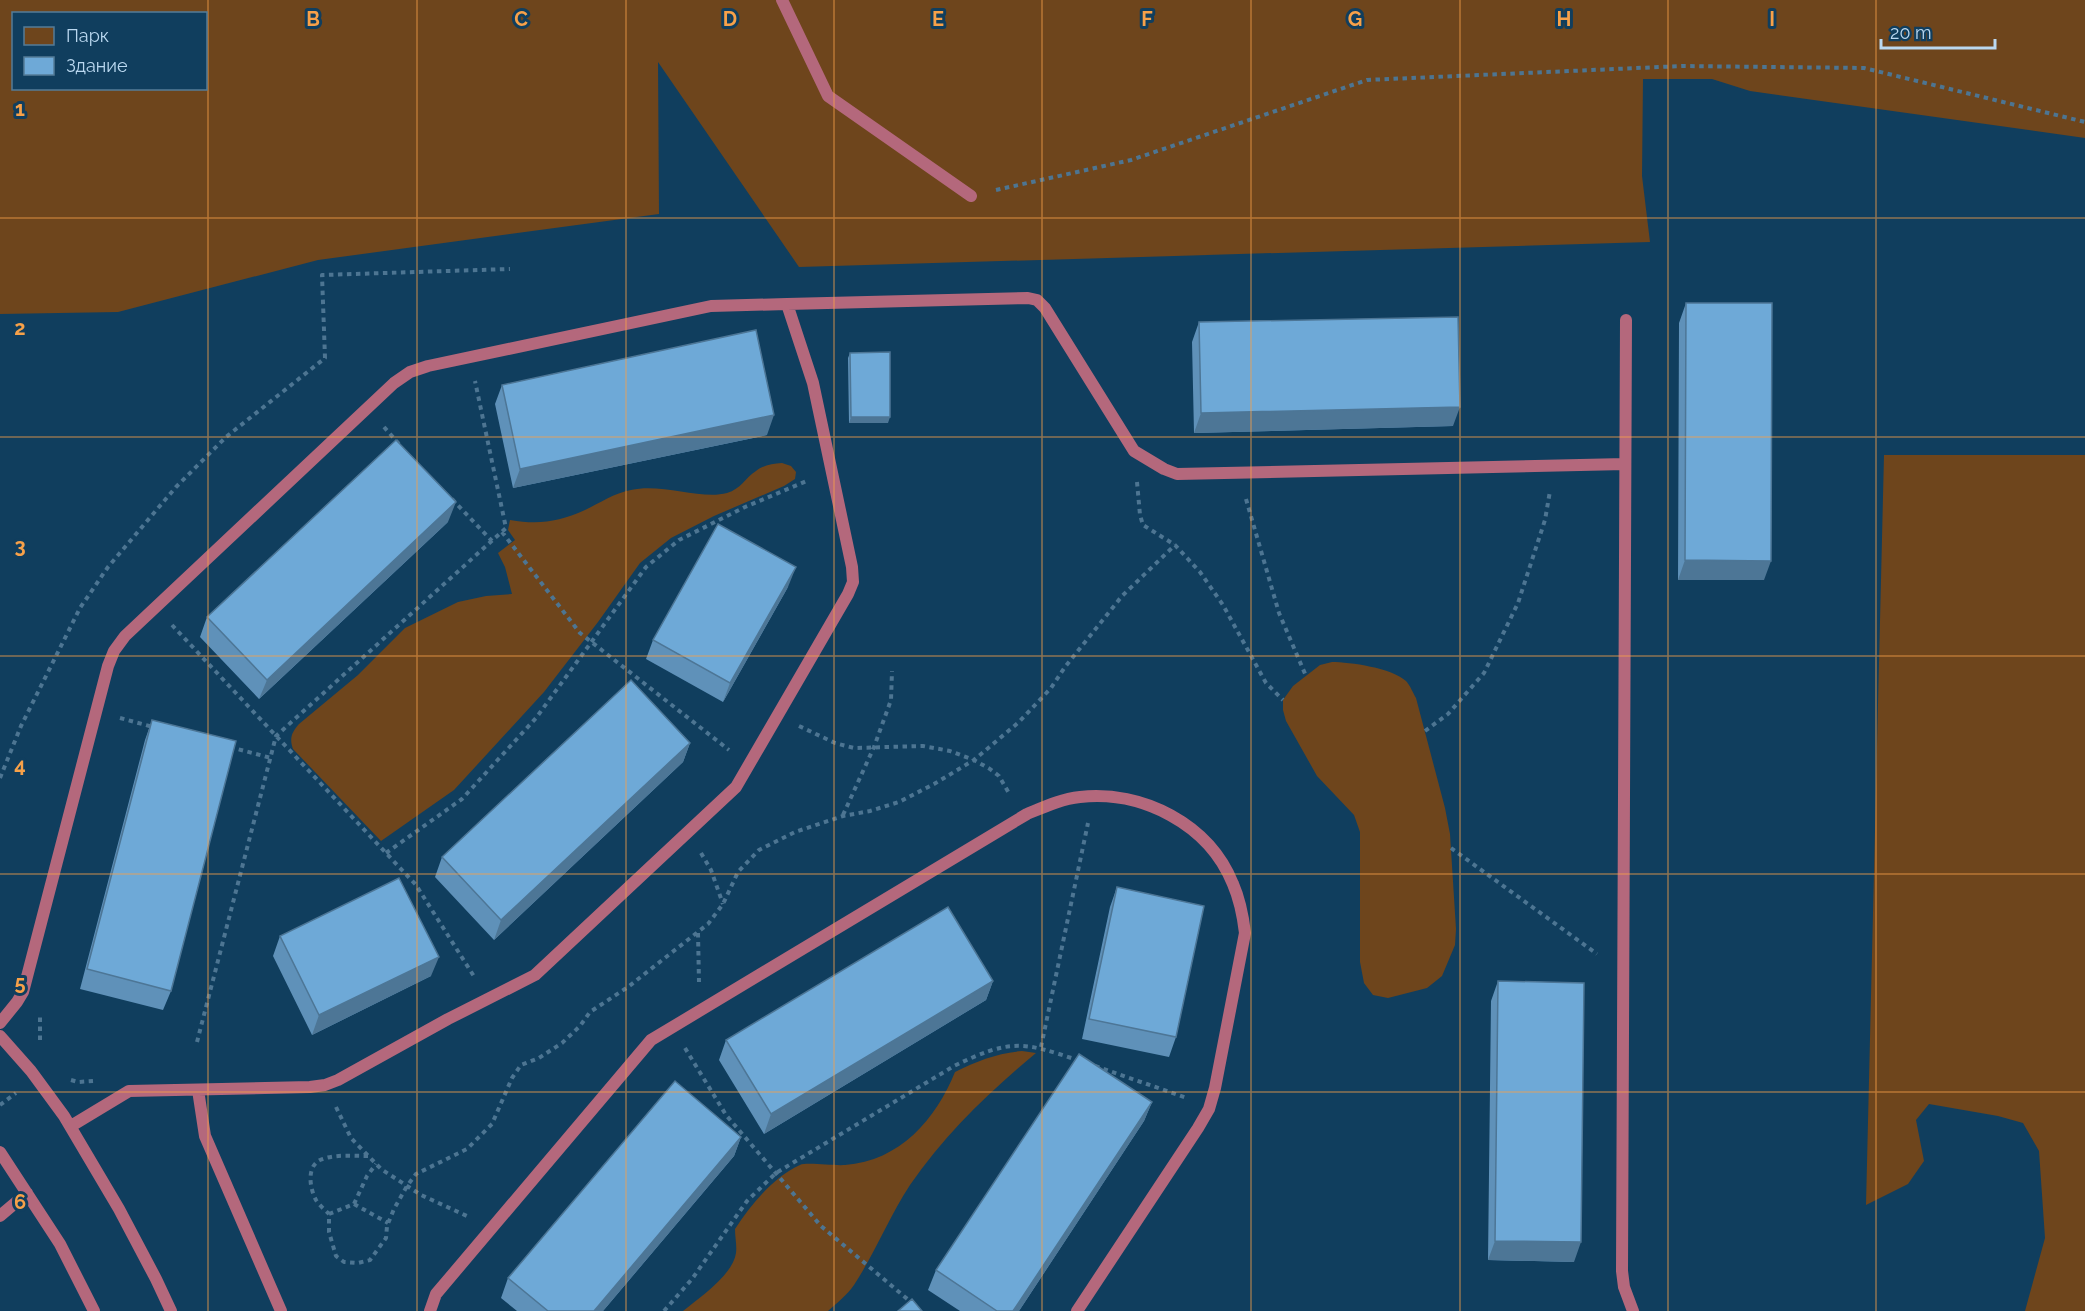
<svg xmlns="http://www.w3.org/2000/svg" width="2085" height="1311" font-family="Raleway,sans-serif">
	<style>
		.green { fill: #6e451c; fill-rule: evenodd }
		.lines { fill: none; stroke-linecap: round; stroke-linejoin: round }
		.path { stroke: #4d7592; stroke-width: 4; stroke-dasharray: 4.5 4.5; stroke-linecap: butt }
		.lane { stroke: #b4687c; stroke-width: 12 }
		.wall { fill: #5f91b9 }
		.shaded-wall { fill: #4d7696 }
		.building { fill: #6ea9d7; stroke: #4d7696; stroke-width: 1.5 }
		.grid { fill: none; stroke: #f7a149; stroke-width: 1.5; stroke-opacity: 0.55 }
		.grid-label { font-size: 20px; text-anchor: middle; font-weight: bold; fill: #f7a149; stroke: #103e5e; stroke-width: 6; stroke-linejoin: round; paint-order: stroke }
	</style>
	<rect width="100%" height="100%" fill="#103e5e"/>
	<path class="green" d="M0,0H2085V138L1750,91L1712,79H1643L1642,176L1650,242L799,267L658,62L659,214L318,260L118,312L0,314ZM14,14H206V88H14Z
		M1884,455H2085V1311H2025L2045,1238L2039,1151L2023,1123L1998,1116L1929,1104L1916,1120L1924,1161L1908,1184L1866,1205Z
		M782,463L791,466L796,472L795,479L784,486L714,516L671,538L640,563L598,622L544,692L454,790L381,841L293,749C289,738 292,732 299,724L358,675L405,628L458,602L486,596L512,594L505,567L498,553L515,540L508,530L510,520C539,525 558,522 585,510C600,503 614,493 631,490C662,483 701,500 727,493C741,489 745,478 756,471C763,465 772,464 782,463Z
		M1332,662C1350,662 1392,668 1406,681C1410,685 1413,693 1416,698L1445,808L1450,834L1456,929L1455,945L1442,976L1427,988L1388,998L1373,995L1364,983L1360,962V832L1354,815L1317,776L1286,721L1283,710V700L1293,686L1320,665Z
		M1022,1051L1036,1053C989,1092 945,1134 910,1185C889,1217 875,1253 854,1285C847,1295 837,1303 828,1311H683C699,1298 733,1275 736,1253C737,1246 735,1237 735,1229C751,1205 773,1177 800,1165C806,1162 835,1166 845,1165C900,1161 936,1119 955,1072C977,1061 997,1053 1022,1051Z"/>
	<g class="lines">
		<path class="path" d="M996,190L1131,160L1367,80L1682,66L1864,68L2085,122
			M384,427L399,444
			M1137,482L1140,515L1143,525L1175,545L1200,572L1223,605L1266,683L1283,700
			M452,499L492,541
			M1246,499L1279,613L1306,676
			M502,532L580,633L729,750
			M172,625L416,885L475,978
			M120,718L153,727
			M799,726L835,743L854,748L923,746L950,751L974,760L990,769L999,776L1010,795
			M1425,731L1448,714L1484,673L1518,603L1545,520L1550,491
			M230,747L271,758
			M0,778L21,726L80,608L108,567L176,487L226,437L325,358L322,275L510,269
			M843,815L874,747L891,700L892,671
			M1451,848L1597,954
			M386,853L462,799L536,718L646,567L679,540L745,507L809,480
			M701,853L711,870L723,904
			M698,933L699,982
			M40,1040V1015
			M197,1042L276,736L506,528L475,381
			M1041,1047L1088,823
			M685,1048L726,1115L821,1226L912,1303
			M1095,1066L1187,1098
			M71,1080L78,1082L93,1081
			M0,1105L16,1093
			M336,1107L351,1138L381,1169L421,1195L469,1217
			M368,1156C352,1156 334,1154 320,1160C306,1167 310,1189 316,1200C319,1205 325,1210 329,1214V1232L336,1256L344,1262L358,1263L370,1260L386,1238L387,1226L394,1209L407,1186L416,1174L467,1149L492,1124L512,1078L521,1065L539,1058L562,1043L580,1026L590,1012L628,987L708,924L723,904L738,872L759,850L795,832L843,816L870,811L899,802L934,784L974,760L1019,722L1051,688L1065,667L1122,596L1175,545
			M354,1204L388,1223
			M329,1214L354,1204L367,1176L376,1164
			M664,1311L692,1279L747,1201L776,1173L954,1066C1010,1039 1022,1041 1080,1061"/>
		<path class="lane" d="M782,0L828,96L971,196
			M787,304L1028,298L1037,300L1045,308L1134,451L1164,469L1177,474L1625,464
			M1626,320L1622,1271L1624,1287L1633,1311
			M0,1023L17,1002L23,992L108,666L114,651L125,636L394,383L410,372L428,366L711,306L787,304L813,383L852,567L853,582L848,594L736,787L535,975L448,1019L338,1080L325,1085L310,1087L129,1091L71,1126
			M0,1036L31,1071L64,1116L119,1209L156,1279L171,1311
			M198,1090L205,1136L281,1311
			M0,1152L60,1244L94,1311
			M0,1216L27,1193
			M430,1311L436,1294L651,1040L1027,814C1044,807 1061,799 1080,797C1142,790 1209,824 1233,884C1240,900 1243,916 1245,933L1215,1088L1209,1109L1198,1128L1077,1311"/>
	</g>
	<path class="wall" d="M1686,303L1764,580H1678L1679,323Z
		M1199,322L1453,426L1194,433L1192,342Z
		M850,353L888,423H849L848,358Z
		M502,385L767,435L513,488L495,404Z
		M448,522L259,699L200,637L207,617Z
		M788,587L723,702L646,659L653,640Z
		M152,720L171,991L163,1010L80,989L145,740Z
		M690,743L683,762L494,940L435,877L442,857Z
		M1117,887L1176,1037L1169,1057L1082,1039L1110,907Z
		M280,936L431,976L312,1035L273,956Z
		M993,981L986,1000L764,1134L719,1060L726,1040Z
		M1498,981L1574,1262L1488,1260L1491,1001Z
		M1152,1102L1144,1121L1019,1311H960L928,1290L936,1270Z
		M741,1137L734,1156L603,1311H517L501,1298L508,1278Z"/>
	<path class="shaded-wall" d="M1460,407L1453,426L1194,433L1201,413Z
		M774,415L767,435L513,488L520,469Z
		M851,417H890L888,423H849Z
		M456,502L448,522L259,699L267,680Z
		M1685,560L1771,561L1764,580H1678Z
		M796,567L788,587L723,702L730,683Z
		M690,743L683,762L494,940L501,920Z
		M439,957L431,976L312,1035L319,1015Z
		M993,981L986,1000L764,1134L771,1114Z
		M1152,1102L1144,1121L1019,1311H1013Z
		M741,1137L734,1156L603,1311H594Z
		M1495,1241L1581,1242L1574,1262L1488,1260Z"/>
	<path class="building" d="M1686,303H1772L1771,561L1685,560Z
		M1458,317L1460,407L1201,413L1199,322Z
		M756,330L774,415L520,469L502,385Z
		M890,352V417H851L850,353Z
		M396,440L456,502L267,680L207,617Z
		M718,524L796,567L730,683L653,640Z
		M631,680L690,743L501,920L442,857Z
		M152,720L236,741L171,991L87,969Z
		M399,878L439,957L319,1015L280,936Z
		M1117,887L1204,906L1176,1037L1089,1019Z
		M948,907L993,981L771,1114L726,1040Z
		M1498,981L1584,983L1581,1242L1495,1241Z
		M1079,1054L1152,1102L1013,1311H997L936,1270Z
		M675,1081L741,1137L594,1311H548L508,1278Z
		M912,1299L922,1311H898Z"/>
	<path class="grid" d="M208,0V1311M417,0V1311M626,0V1311M834,0V1311M1042,0V1311M1251,0V1311M1460,0V1311M1668,0V1311M1876,0V1311M0,218H2085M0,437H2085M0,656H2085M0,874H2085M0,1092H2085"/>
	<g class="grid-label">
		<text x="313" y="26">B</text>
		<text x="521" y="26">C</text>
		<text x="730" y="26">D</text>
		<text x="938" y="26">E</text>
		<text x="1147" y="26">F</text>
		<text x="1355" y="26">G</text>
		<text x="1564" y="26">H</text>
		<text x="1772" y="26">I</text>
		<text x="20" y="116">1</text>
		<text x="20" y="335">2</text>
		<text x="20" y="553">3</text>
		<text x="20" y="772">4</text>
		<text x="20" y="990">5</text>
		<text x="20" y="1209">6</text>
	</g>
	<rect x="12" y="12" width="195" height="78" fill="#103e5e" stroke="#547c98" stroke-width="1.5"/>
	<rect x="24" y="27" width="30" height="18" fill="#6e451c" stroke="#547c98" stroke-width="1.5"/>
	<text x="66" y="42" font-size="18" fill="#bad8f0">Парк</text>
	<rect x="24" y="57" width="30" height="18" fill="#6ea9d7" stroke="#547c98" stroke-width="1.5"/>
	<text x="66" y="72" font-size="18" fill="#bad8f0">Здание</text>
	<path d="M1881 39v9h114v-9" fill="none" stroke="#bad8f0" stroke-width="3"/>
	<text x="1890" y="39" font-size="18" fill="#bad8f0" stroke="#103e5e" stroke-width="4.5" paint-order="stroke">20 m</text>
</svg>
